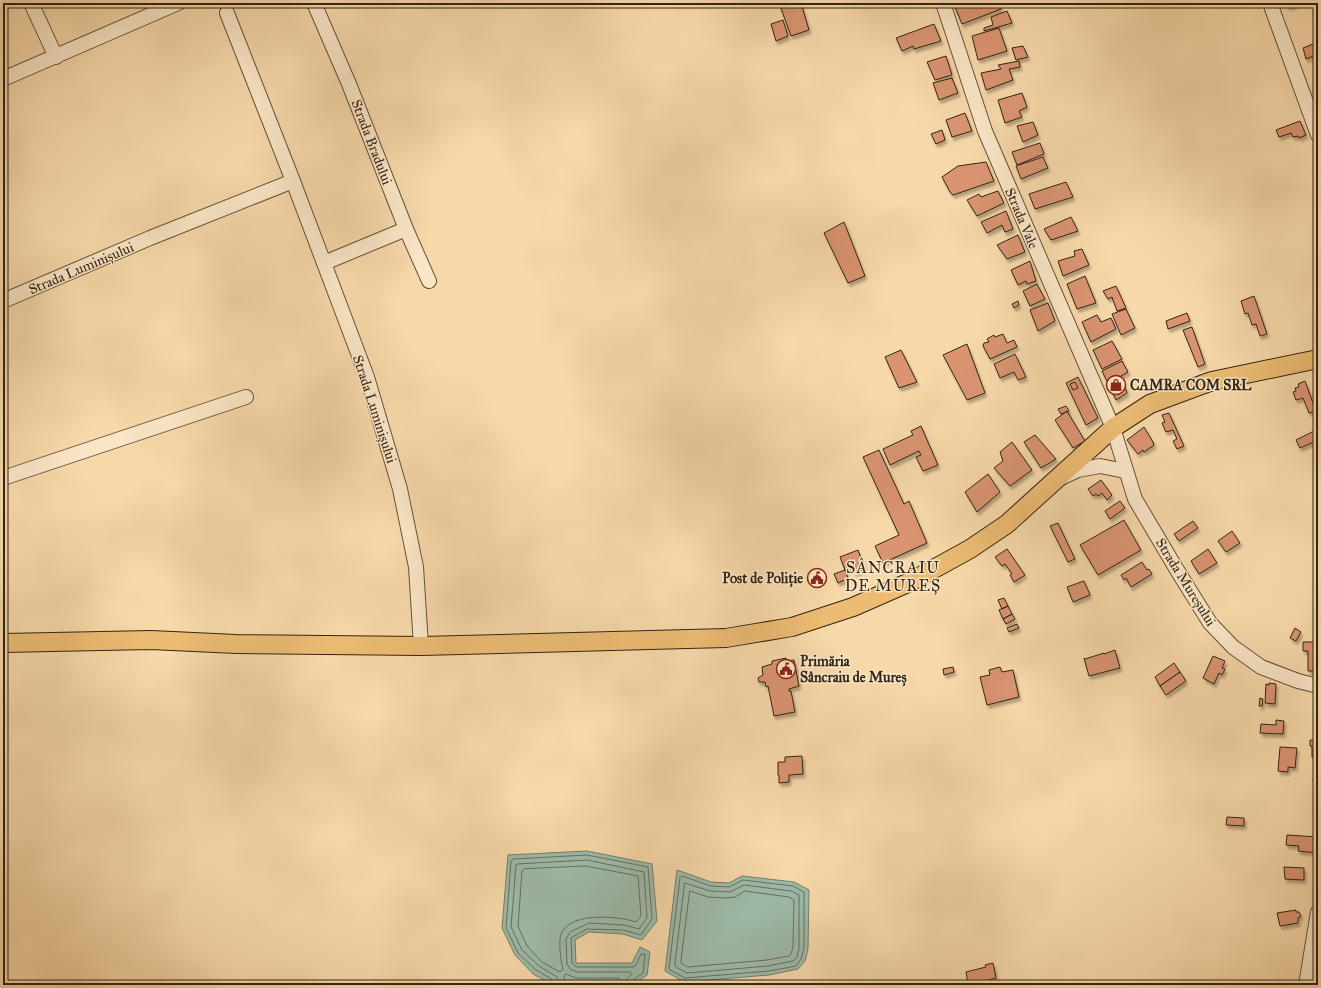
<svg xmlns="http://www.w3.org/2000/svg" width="1321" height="988" font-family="'IM FELL Great Primer',serif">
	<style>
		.water { fill: #9dbaaa; stroke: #727e6e }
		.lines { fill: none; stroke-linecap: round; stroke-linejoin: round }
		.shore { stroke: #676f5f; stroke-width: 1 }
		.building { fill: #da9472; stroke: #312414; filter: url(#shadow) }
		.minor-casing { stroke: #625139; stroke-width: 16 }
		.major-casing { stroke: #312414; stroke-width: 20 }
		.minor { stroke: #fae6c7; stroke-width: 14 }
		.major { stroke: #ecbc74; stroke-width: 18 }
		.labels { text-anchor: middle; stroke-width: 3; stroke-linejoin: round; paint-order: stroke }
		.street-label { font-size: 14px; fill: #312414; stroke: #fae6c7 }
		.poi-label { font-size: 14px; font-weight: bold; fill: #312414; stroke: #fae6c7; text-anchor: start }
		.quarter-label { font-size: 16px; letter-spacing: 1px; fill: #312414; stroke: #fae6c7 }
	</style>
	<defs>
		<filter id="shadow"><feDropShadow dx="2" dy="3.5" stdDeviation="1" flood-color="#0004"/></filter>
	</defs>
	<rect width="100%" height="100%" fill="#f7d8a9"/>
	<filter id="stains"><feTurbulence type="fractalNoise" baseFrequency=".005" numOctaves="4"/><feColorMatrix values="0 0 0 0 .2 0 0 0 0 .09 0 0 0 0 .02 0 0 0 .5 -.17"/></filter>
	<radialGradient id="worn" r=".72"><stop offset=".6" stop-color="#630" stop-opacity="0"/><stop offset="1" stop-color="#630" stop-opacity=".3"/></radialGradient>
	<path class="water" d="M587,851L652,864L657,921L642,940L623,934L589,932L575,940L576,963H632L640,947L650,952L647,975L633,985H554L533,974L515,955L502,928L508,855Z
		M677,870L711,882L729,883L742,876L794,882L809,890L808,949L805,961L798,969L769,975L684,982L665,971Z"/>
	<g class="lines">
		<path class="shore" d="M586,866L638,876L641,916L636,922C618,916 573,912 562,932C559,938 560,945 560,951C561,957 561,963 563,969L560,972L542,962L527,946L518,926L522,871L524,869Z
			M682,876L711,886L729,887L743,880L793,886L804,892V948L801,959L796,966L769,971L685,978L670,970L669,968L680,878Z
			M685,883L710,891L730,892L744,885L791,891L799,895V948L797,957L793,961L768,966L687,973L676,967L675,965Z
			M690,891L708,897L727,898L735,897L745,891L789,897L794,900L793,947L791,954L789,956L767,960L688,967L682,964L681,962Z
			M555,985L553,980L536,970L518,953L506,928L511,861L513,859L587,855L648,867L652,919L641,935L623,930L587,929L574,936L571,938L572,963L576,967H633L636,965L641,954H645L643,973L633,980L631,985
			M560,985L559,981L557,977L539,966L522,950L511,927L516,865L517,864L587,860L644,872L647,918L639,929L624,925L589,923L570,932L566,939L567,964L570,969L577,972H630L632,974L627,979L626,985
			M566,985L564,976L566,974L576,978H619L621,980L620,985"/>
	</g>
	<path class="building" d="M779,3H801L809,30L791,36Z
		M967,3H999L1001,9L962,24L955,7Z
		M1286,3H1294L1295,5L1287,7Z
		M1007,11L1012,23L984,31V28L993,25L991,17Z
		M783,20L788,36L776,41L771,24Z
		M934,24L941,41L914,49L913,46L902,51L896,38Z
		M999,28L1007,51L978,60L972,36Z
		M1318,42V54L1306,59L1303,48Z
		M1023,46L1028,57L1016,60L1012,48Z
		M946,56L952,75L935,80L927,62Z
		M1019,61L1020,67L1009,69L1013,80L986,90L981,73L1001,69L998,65Z
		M952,78L958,93L939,100L933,83Z
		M1022,93L1027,107L1019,111L1022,117L1005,123L998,100Z
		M965,113L972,131L952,137L946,120Z
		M1300,121L1306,135L1299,138L1298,136L1293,137L1291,133L1279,137L1276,130Z
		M1033,122L1038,135L1023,142L1017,126Z
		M942,130L945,140L936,144L931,134Z
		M1040,143L1044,154L1017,165L1012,152Z
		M1043,157L1048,168L1021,179L1016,166Z
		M986,162L994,181L953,195L950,192L942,177L958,166Z
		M1066,182L1073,197L1035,209L1029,194Z
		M998,191L1004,203L977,216L967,200L979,194L981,197Z
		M1006,211L1013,229L1005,232L1002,225L987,233L981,222Z
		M1071,217L1078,231L1051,240L1044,229Z
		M844,222L865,276L848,283L824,233Z
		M1018,235L1025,252L1007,259L997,245Z
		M1082,249L1089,265L1063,276L1058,261L1075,256L1074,251Z
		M1030,261L1036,281L1027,284L1026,281L1018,285L1011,270Z
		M1085,276L1096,303L1077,309L1067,284Z
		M1037,284L1045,299L1030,306L1023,291Z
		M1116,286L1126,308L1117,311L1112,297L1108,299L1103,291Z
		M1254,296L1267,334L1260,336L1256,324L1252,325L1248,313L1245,314L1241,301Z
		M1018,301L1019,305L1014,308L1012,304Z
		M1048,303L1055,321L1038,331L1030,310Z
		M1126,309L1135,328L1121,335L1112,314Z
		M1187,313L1190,321L1168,329L1166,321Z
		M1097,315L1101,322L1111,318L1116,329L1091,342L1082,322Z
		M1192,327L1205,364L1198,367L1183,330Z
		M1003,334L1007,343L1014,340L1017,347L990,359L983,346L984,343L989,342L987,339L994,335L995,337Z
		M1112,341L1122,359L1102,369L1093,350Z
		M967,344L985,393L967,400L943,355Z
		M901,350L917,382L899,388L885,357Z
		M1015,354L1026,377L1018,380L1014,372L1000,378L994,364Z
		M1122,361L1128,372L1121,376L1127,393L1116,400L1102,371Z
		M1078,377L1098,418L1086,425L1066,383Z
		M1305,381L1316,411L1309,413L1303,398L1296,400L1293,392L1296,391L1295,388L1299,387L1298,384Z
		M1075,382L1078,388L1073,390L1070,384Z
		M1066,406L1069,411L1061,414L1058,409Z
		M1067,411L1085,441L1073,448L1055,420Z
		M1169,413L1184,446L1177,449L1173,441L1177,439L1173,430L1166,432L1162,423L1165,422L1162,415Z
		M921,426L938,465L923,471L916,457L921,455L919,451L890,465L883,449L913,435L911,431Z
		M1144,427L1153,442L1154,445L1144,452L1143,450L1138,454L1127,440Z
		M1316,430L1318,434V440L1300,448L1296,440Z
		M1035,435L1056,459L1041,468L1024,442Z
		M1012,442L1032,470L1010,486L994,468L1003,461L1000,452Z
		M879,450L904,504L909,501L927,543L883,563L875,546L899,535L863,457Z
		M988,474L1000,492L977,512L965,492Z
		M1101,480L1112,495L1107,500L1102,493L1098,496L1096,494L1093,496L1088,489Z
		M1120,501L1125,508L1110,519L1105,511Z
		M1124,520L1141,550L1098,575L1080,545Z
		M1193,521L1198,528L1179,541L1174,534Z
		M1058,523L1075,559L1068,562L1050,526Z
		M1232,531L1240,543L1226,552L1218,541Z
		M1007,549L1025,575L1014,582L1010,575L1012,574L1005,564L1002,566L995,557Z
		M1208,549L1217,563L1199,574L1191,561Z
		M858,550L865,569L855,573L853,567L845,570L840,557Z
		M1142,562L1147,570L1149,569L1152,574L1131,587L1126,578L1124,580L1121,575Z
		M845,570L848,578L838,583L834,574Z
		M1084,581L1090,595L1073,602L1067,587Z
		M1004,598L1008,606L1002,609L998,600Z
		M1008,606L1012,614L1003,619L999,610Z
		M1012,614L1015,619L1006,624L1003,619Z
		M1017,624L1019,628L1009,632L1007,628Z
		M1295,628L1301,632L1296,641L1290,638Z
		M1303,642H1317L1316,671H1308V651H1303Z
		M1115,650L1120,668L1089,676L1084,658L1085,659L1104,653V654Z
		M1213,656L1225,661L1222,668L1225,669L1222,675L1219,673L1214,684L1203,678Z
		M786,658L787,661L794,660L799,686L789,689V691H791L795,712L774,716L768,686L766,687L765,682H759L758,678L763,675L762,667L772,664V661Z
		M1174,663L1180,672L1160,686L1155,677Z
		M953,667L954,672L944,675L943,669Z
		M1000,667L1002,672L1013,670L1019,697L987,705L980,677L990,675L989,670Z
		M1180,672L1186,681L1166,695L1160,686Z
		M1269,683L1276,684L1275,704L1265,703L1266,684L1269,685Z
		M1260,698L1263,699L1262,706H1259Z
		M1276,720L1284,721L1283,734L1260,733L1261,724L1276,725Z
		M1310,740L1318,741V758L1312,757V746H1310Z
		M1280,747L1297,748L1295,768L1288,767V772L1278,771Z
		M802,756L803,774L789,775V782L779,783V775H778V762H785V757Z
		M1314,772L1318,773V782L1313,781Z
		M1227,817L1244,818V826L1226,825Z
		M1287,835L1318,837V853L1298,851L1299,846L1286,845Z
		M1284,867L1304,868V880L1285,879Z
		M1296,910V912H1299L1301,916L1298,918V923L1280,926L1277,913Z
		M993,963L996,978L989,980V982L976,985L974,983L968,984L966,972L986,967L985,965Z"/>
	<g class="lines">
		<defs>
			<path id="minor" d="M31,3L56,57
				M314,3L349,84L406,229L429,281
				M943,3L985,131L1113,428L1135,499L1177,570L1210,623L1233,647L1261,667L1298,681L1318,686
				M1270,3L1318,135
				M227,13L293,181L367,377L400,489L416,567L421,646
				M3,79L178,3
				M324,263L406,229
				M3,301L150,238L293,181
				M1063,477L1078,470L1100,466L1125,471
				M3,478L246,397
				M1306,985L1318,912"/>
			<path id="major" d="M3,643L151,640L236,644L421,646L726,638L792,627L853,607L910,582L970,549L1007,524L1113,428L1150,404L1212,381L1318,359"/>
		</defs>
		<use href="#minor" class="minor-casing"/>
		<use href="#major" class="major-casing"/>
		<use href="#minor" class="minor"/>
		<use href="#major" class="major"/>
	</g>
	<defs>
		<symbol id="shop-ring" viewBox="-11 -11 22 22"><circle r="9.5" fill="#fae6c7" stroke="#8f2418" stroke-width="1.5"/><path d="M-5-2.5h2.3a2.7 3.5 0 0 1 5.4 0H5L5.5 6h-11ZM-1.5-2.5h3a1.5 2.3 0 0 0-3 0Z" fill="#8f2418"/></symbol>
		<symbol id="civic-ring" viewBox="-11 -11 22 22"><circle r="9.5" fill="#fae6c7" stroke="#8f2418" stroke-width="1.5"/><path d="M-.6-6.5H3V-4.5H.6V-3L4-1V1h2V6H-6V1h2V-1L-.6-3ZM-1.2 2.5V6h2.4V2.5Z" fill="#8f2418"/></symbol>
	</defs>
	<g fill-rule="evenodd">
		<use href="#shop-ring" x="1105" y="374" width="22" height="22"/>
		<use href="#civic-ring" x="806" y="567" width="22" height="22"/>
		<use href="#civic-ring" x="775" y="658" width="22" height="22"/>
	</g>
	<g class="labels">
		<g class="street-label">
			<text transform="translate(372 142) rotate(69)" y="5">Strada Bradului</text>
			<text transform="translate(1022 218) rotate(67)" y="5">Strada Vale</text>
			<text transform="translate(81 268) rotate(-23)" y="5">Strada Luminișului</text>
			<text transform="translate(375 409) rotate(72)" y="5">Strada Luminișului</text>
			<text transform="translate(1186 582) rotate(58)" y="5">Strada Mureșului</text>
		</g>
		<g class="poi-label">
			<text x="1130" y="390">CAMRA COM SRL</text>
			<text x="803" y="583" text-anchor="end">Post de Poliție</text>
			<text x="800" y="666">Primăria<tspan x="800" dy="16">Sâncraiu de Mureș</tspan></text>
		</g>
		<g class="quarter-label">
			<text x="893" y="573">SÂNCRAIU<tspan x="893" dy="18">DE MUREȘ</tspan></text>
		</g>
	</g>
	<rect width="1321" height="988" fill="none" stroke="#f7d8a9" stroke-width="16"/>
	<rect x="4" y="4" width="1313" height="980" fill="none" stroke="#312414" stroke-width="2"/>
	<rect x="8" y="8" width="1305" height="972" fill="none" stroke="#312414"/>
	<rect width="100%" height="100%" filter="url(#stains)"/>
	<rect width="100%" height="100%" fill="url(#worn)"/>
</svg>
